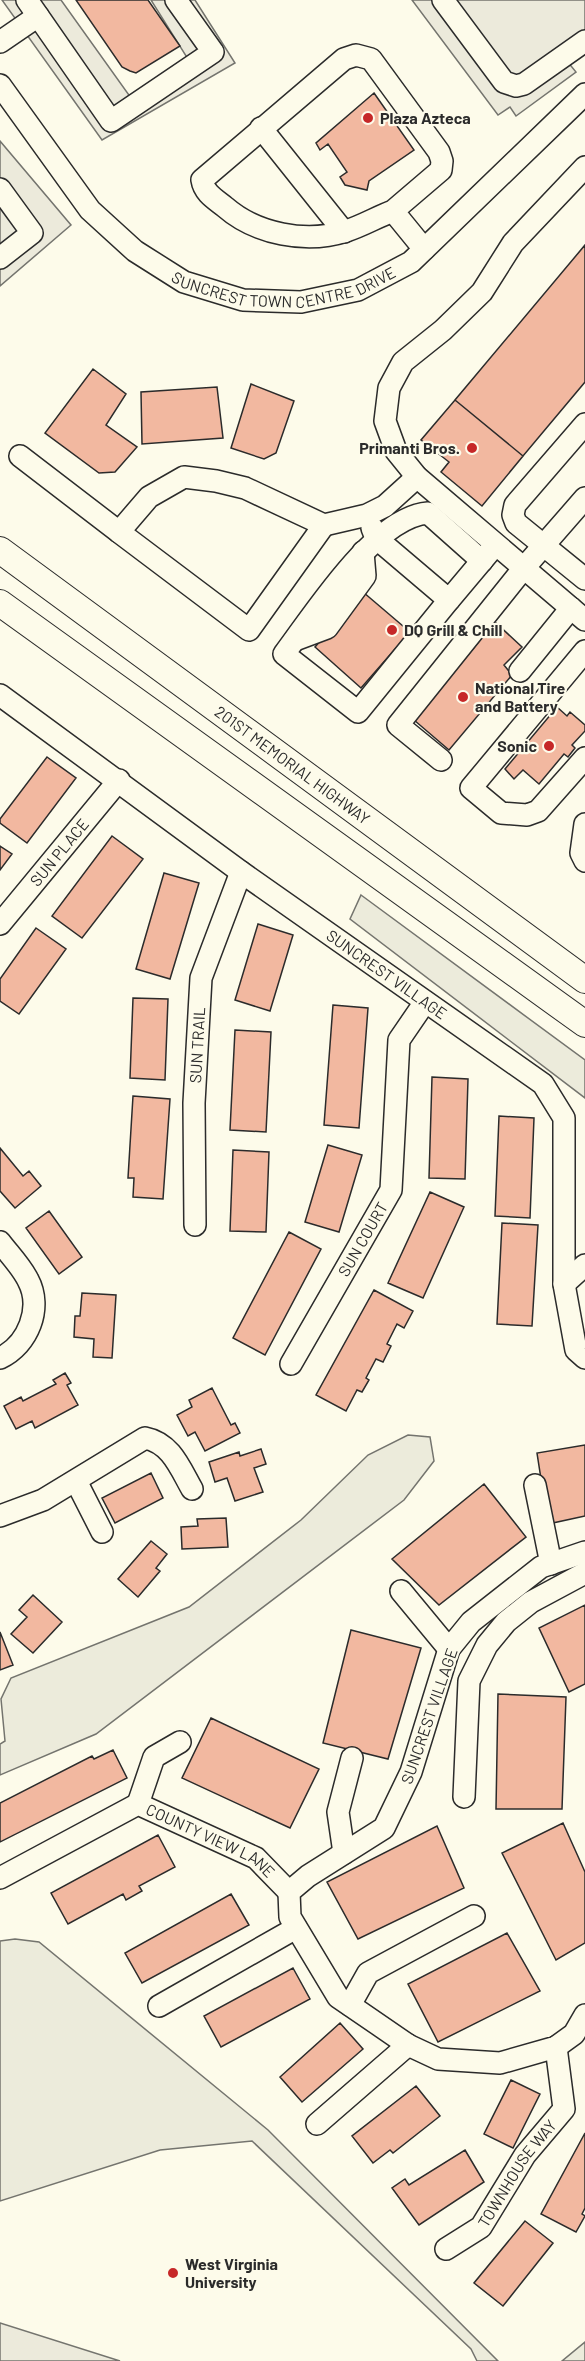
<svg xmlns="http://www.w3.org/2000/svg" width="585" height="2361" font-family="Barlow,sans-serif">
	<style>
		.green { fill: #ecebdb; stroke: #74746e; stroke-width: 1.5 }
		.parking { fill: #eceadb; stroke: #74746e; stroke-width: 1.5 }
		.building { fill: #f2b8a0; stroke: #2b2b2b; stroke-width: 1.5 }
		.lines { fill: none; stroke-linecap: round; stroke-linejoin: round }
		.minor-casing { stroke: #2b2b2b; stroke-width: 24 }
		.major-casing { stroke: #2b2b2b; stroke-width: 28 }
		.minor { stroke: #fdfbea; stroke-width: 21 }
		.major { stroke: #fdfbea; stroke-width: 26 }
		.poi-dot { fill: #c62828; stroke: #fdfbea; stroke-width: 2 }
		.labels { text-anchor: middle; stroke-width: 4.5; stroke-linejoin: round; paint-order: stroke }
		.poi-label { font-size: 16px; font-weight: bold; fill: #2b2b2b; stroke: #fdfbea; text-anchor: start }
		.street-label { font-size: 16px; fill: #2b2b2b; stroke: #fdfbea }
	</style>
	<rect width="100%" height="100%" fill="#fdfbea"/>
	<path class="green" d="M361,895L585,1060V1098L350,919Z
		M408,1435L430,1437L434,1461L404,1500L96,1734L0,1775V1744L5,1741L1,1699L11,1678L189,1607L301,1520L368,1455Z
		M15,1939L39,1942L268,2130L498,2361H477L471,2349L252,2141L160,2150L0,2201V1941Z
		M585,2342V2361H562Z"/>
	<path class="parking" d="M2,0H61L131,98L188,59L151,0H195L235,63L102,140Z
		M412,0H585V44L567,61L576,72L516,116L510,107L498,115Z
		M0,141L71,225L0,286Z
		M0,2323L120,2361H0Z"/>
	<path class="building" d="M76,0H148L180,46L136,73L130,71L122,67Z
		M374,93L414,150L369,181L367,190L345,185L340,177L347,172L328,144L320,150L316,143Z
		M585,245V382L523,456L455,400Z
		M93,369L126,394L106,425L137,447L115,472L99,473L45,433Z
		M251,384L294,401L276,453L264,459L231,448Z
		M217,387L223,438L142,444L141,392Z
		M455,400L523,456L482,506L441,472L449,462L421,440Z
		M363,592L410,632L361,688L315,647Z
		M495,622L522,647L504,665L512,675L449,750L414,720Z
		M557,707L567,716L570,712L585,725V731L572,745L575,748L568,757L564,754L539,784L523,770L514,779L505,769Z
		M47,757L76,778L27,843L0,823V819Z
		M112,836L143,859L82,938L52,916Z
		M0,846L12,854L0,870Z
		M164,873L199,883L170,979L136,969Z
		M258,924L293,935L270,1011L235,1000Z
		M36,928L66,949L19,1014L0,1001V979Z
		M133,998L168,999L165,1080L130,1078Z
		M333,1005L368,1008L359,1128L324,1125Z
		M235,1030L271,1032L266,1132L230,1130Z
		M432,1077L468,1079L465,1179L429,1178Z
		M133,1096L170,1099L163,1199L133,1197L134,1178H128Z
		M499,1116L534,1118L530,1218L495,1216Z
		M328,1145L362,1155L339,1232L305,1222Z
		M0,1148L23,1176L29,1171L41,1186L15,1208L0,1191Z
		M233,1150L269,1152L266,1232L230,1231Z
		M430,1192L464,1207L423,1298L388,1283Z
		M49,1211L82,1257L59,1274L26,1228Z
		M502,1223L538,1225L532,1326L497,1324Z
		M289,1232L321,1249L265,1355L233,1338Z
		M374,1290L413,1311L404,1328L397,1324L387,1344L391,1346L383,1362L376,1359L366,1378L369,1380L362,1392L357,1390L346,1411L316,1395Z
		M82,1293L116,1295L112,1358L93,1357L94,1339L74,1337L75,1316H80Z
		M65,1373L71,1383L67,1385L78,1405L35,1428L32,1421L16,1429L4,1406L21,1397L23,1401L56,1384L53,1380Z
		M212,1388L231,1425L235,1423L240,1433L205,1451L195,1432L188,1436L177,1415L192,1407L189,1400Z
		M585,1445V1516L548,1524L537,1453Z
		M261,1449L266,1464L254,1468L263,1492L235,1501L227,1478L215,1482L209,1462L239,1452L240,1456Z
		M151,1473L163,1498L115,1523L102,1498Z
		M484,1484L526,1537L439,1605L392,1559Z
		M226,1518L228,1547L182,1549L181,1527L198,1526L197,1519Z
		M151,1541L167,1554L156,1568L160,1571L138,1597L118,1579Z
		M33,1595L62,1622L33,1653L11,1634L27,1617L19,1610Z
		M585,1605V1684L569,1692L539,1628Z
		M351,1630L421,1648L388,1759L323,1743Z
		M0,1632L13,1665L0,1670Z
		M498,1694L566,1697L562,1809H496Z
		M211,1718L319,1769L290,1828L182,1778Z
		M113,1750L127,1778L0,1842V1803L92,1756L94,1759Z
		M563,1823L585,1872V1943L556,1960L502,1853Z
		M437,1826L464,1888L358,1939L327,1882Z
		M158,1835L175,1867L139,1886L142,1891L126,1900L123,1894L68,1924L51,1893Z
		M231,1894L249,1925L142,1983L125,1953Z
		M507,1933L540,1991L438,2042L408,1984Z
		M293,1968L310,1999L221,2047L204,2016Z
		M340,2023L363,2049L302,2102L280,2077Z
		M511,2080L540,2094L513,2148L484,2134Z
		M416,2086L440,2116L393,2153L390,2150L373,2163L352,2136Z
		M585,2133V2208L582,2214L585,2216L576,2232L541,2214Z
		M465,2150L484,2182L419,2225L392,2188L405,2179L409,2185Z
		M525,2221L553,2243L503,2306L474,2283Z"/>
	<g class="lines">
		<defs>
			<g id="minor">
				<path d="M27,0L111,121L213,52L176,0"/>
				<path d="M443,0L504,82L516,86L524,84L585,41"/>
				<path d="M0,42L38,16"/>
				<path id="s1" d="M0,85L90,210L135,251L184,282L243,300L301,302L358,290L411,262L585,94"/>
				<path d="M261,128L344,232"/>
				<path d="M585,167L513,243L482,292L443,330L403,362L389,388L385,421L396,451L417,477L585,620"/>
				<path d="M0,189L32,233L0,258"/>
				<path d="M393,211L441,170L442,161L439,152L371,59L356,55L344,59L202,180C204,193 215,199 225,207C256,234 306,244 346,231C362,226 377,217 393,211L424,249"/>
				<path d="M585,424L515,505L513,515L516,523L585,579"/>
				<path d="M20,456L119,532L149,497L184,477L216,481L245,488L324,525L367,515L385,506L417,477"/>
				<path d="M372,528L376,538L449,600L491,550"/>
				<path d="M119,532L249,630L324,525"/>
				<path d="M449,600L358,712L284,654C315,613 375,517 428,513L482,561"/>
				<path d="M295,640L327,628L365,576L363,552"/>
				<path d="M585,651L471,788L501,813L527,815L538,811L585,758"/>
				<path d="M520,671L571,608"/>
				<path id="s2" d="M0,695L241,872L543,1084L564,1118V1284L576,1350L585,1358"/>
				<path d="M441,760L398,725L523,569L585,498"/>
				<path d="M585,824L581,853L585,861"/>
				<path id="s3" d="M0,924L119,780"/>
				<path id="s4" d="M195,1225L194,1103L201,978L241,872"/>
				<path d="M0,1242C9,1254 21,1266 28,1280C43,1308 28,1345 0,1358"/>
				<path d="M564,1284L585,1265"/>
				<path id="s5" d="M291,1364L391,1190L399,1040L425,1002"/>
				<path d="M76,1481L102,1532"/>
				<path d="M535,1485L551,1564"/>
				<path d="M0,1516L43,1500L145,1438C171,1443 180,1468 192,1489"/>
				<path d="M585,1552L541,1567L471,1622L449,1649L411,1772L384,1828L308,1876L289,1892L290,1917L338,1997L408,2045L438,2059L500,2063L556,2047L574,2034L585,2015"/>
				<path d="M401,1591L449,1649"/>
				<path d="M464,1797L469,1681L487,1645L506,1622L531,1602L585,1573"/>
				<path d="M138,1804L154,1757L180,1742"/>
				<path d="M344,1853L338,1812L352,1758"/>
				<path id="s6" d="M0,1878L138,1804L256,1858L289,1892"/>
				<path d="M350,2005L368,1973L474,1916"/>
				<path d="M159,2006L296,1928"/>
				<path d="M317,2124L408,2045"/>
				<path id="s7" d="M446,2249L481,2227L525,2155L564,2109L556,2047"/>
			</g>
			<g id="major">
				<path id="s8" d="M0,550L585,980"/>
				<path d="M0,603L585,1024"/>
			</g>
		</defs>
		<use href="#minor" class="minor-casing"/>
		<use href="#major" class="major-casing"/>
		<use href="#minor" class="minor"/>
		<use href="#major" class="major"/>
	</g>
	<g class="poi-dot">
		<circle cx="368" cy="118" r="6"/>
		<circle cx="472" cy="448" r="6"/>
		<circle cx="392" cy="630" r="6"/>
		<circle cx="463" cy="697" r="6"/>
		<circle cx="549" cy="746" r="6"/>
		<circle cx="173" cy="2273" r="6"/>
	</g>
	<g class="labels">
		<g class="poi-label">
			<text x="380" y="124">Plaza Azteca</text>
			<text x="460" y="454" text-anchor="end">Primanti Bros.</text>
			<text x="404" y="636">DQ Grill &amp; Chill</text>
			<text x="475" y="694">National Tire<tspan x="475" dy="18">and Battery</tspan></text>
			<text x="537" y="752" text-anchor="end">Sonic</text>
			<text x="185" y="2270">West Virginia<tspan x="185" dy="18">University</tspan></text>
		</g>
		<g class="street-label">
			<text dy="6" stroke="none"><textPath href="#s1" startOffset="376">SUNCREST TOWN CENTRE DRIVE</textPath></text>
			<text dy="6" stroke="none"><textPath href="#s8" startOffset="363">201ST MEMORIAL HIGHWAY</textPath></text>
			<text dy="6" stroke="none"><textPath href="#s3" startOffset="93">SUN PLACE</textPath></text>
			<text dy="6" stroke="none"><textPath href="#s2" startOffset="477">SUNCREST VILLAGE</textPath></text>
			<text dy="6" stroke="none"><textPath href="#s4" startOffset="180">SUN TRAIL</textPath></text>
			<text dy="6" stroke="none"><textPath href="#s5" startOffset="144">SUN COURT</textPath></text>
			<text transform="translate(429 1716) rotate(-71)" y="6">SUNCREST VILLAGE</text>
			<text dy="6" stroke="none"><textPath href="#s6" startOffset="238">COUNTY VIEW LANE</textPath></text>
			<text dy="6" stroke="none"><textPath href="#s7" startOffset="106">TOWNHOUSE WAY</textPath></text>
		</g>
	</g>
</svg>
